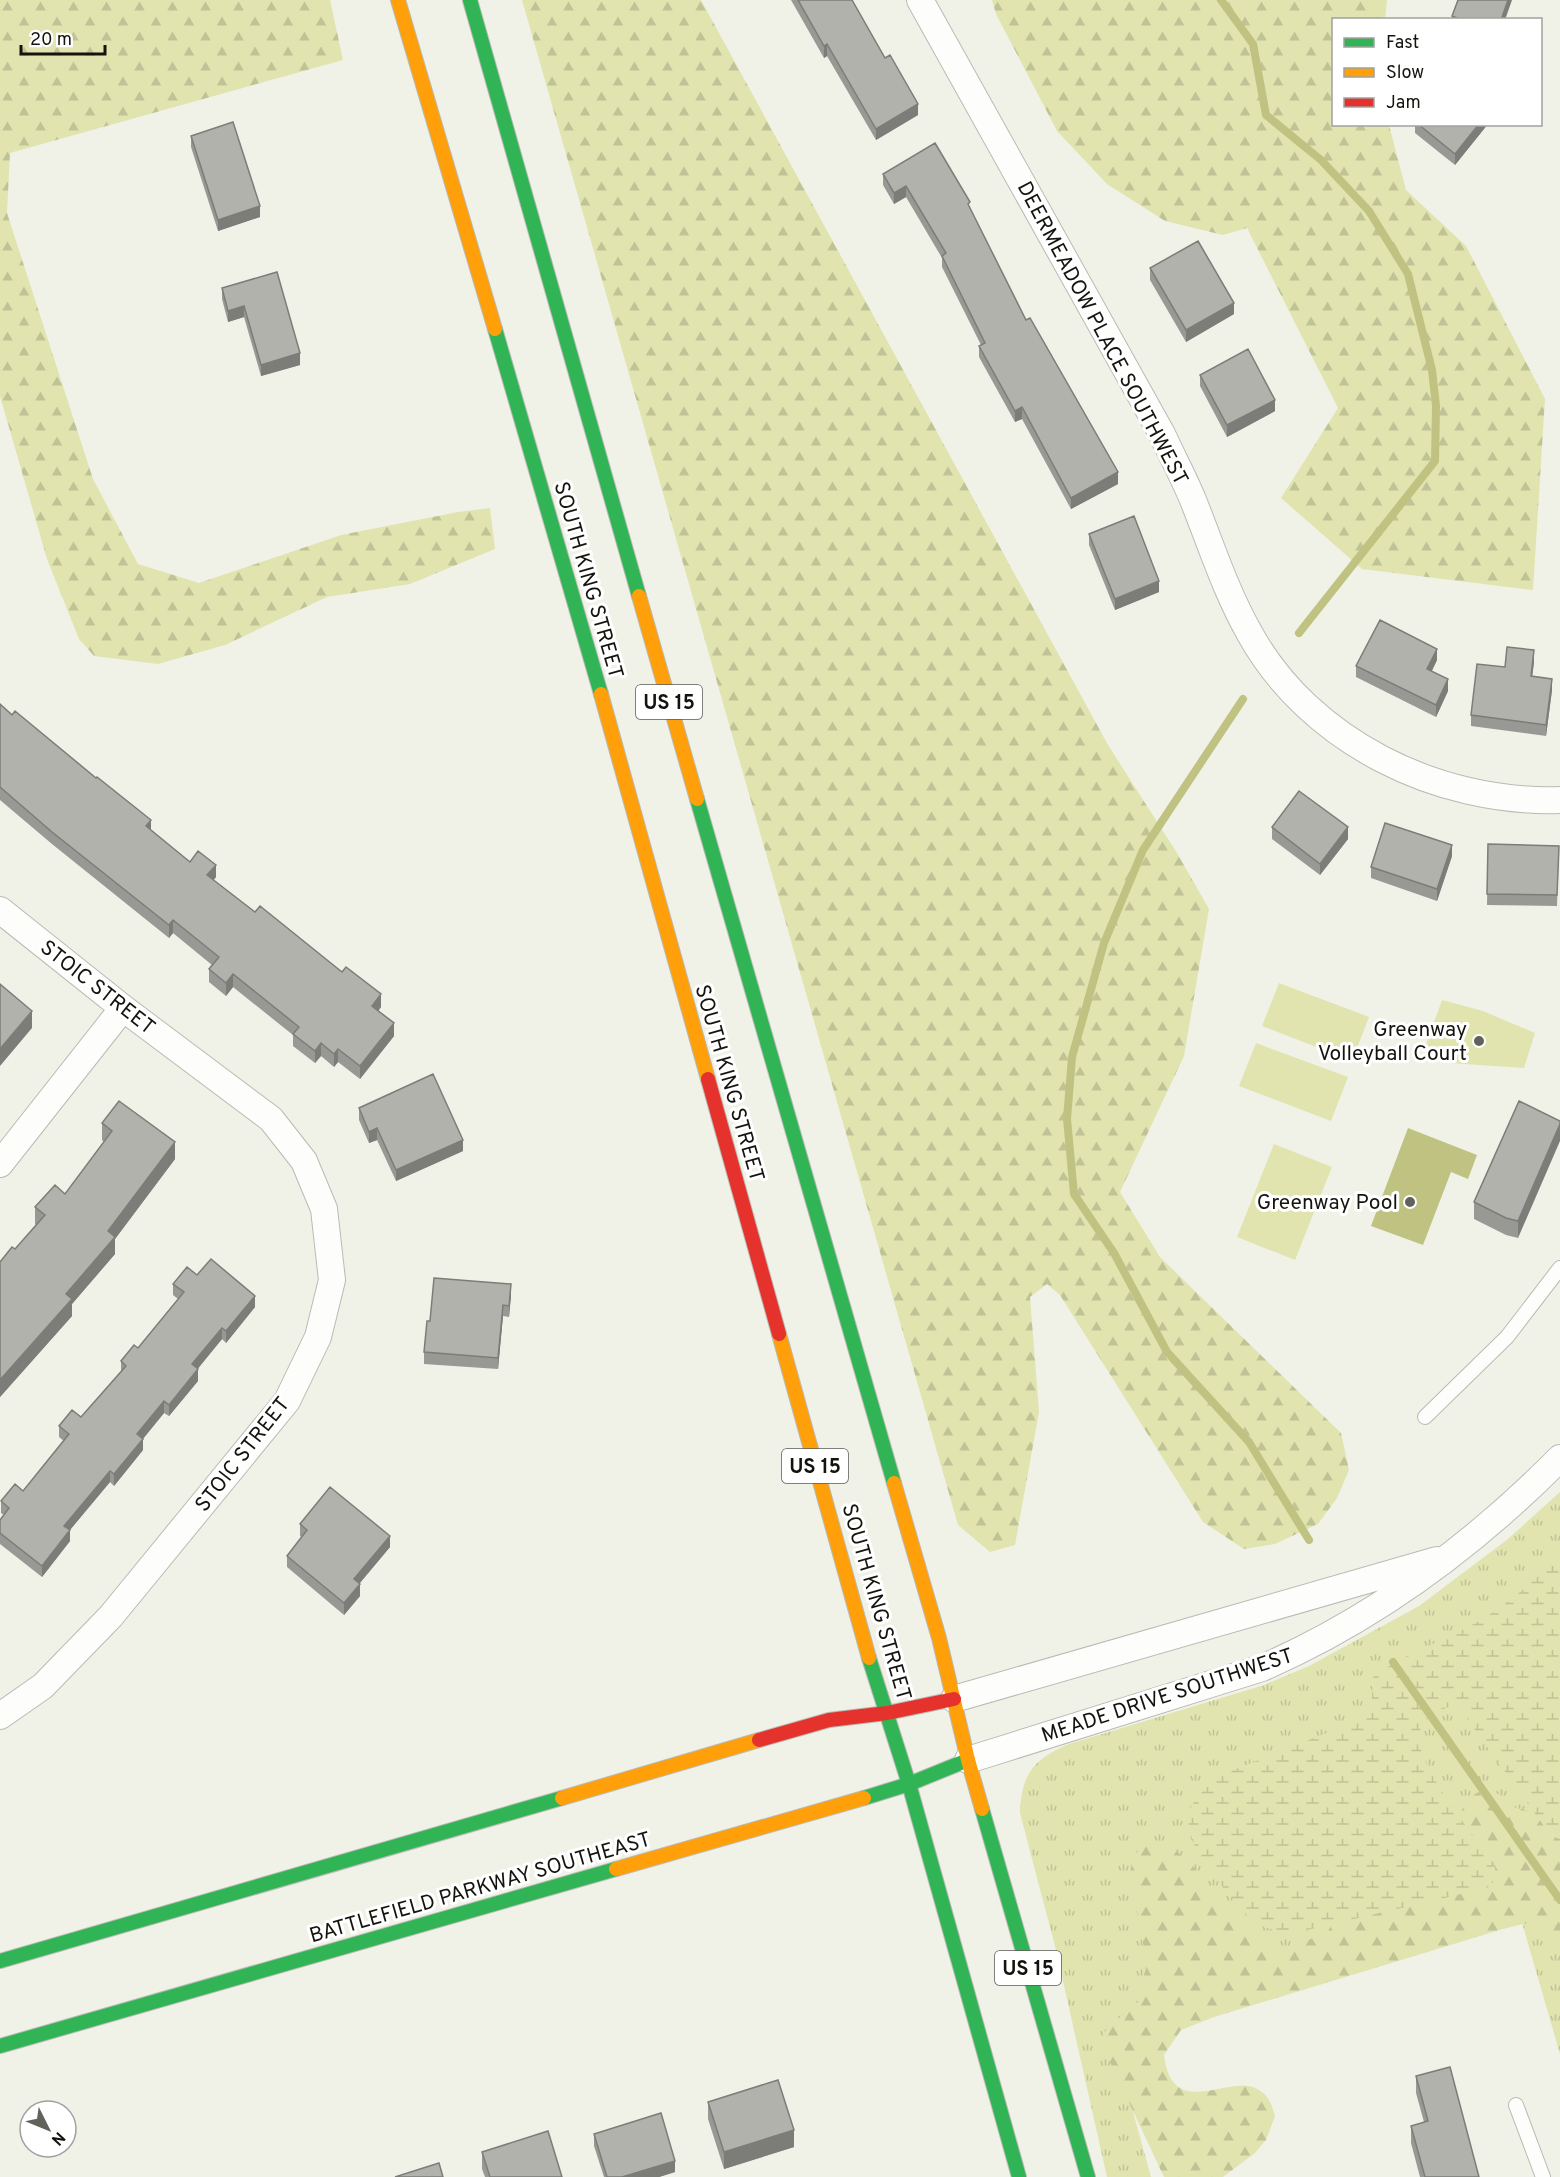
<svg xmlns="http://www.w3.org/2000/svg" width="1560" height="2177" font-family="Overpass,sans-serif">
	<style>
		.grass { fill: url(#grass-tufts) }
		.forest { fill: url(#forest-firs) }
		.wetland { fill: url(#wetland-marsh) }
		.pitch { fill: #e1e4af }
		.water { fill: #c0c281 }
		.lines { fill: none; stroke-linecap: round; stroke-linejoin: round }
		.stream { stroke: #c0c281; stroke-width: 8 }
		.lane-casing { stroke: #babab4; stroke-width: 16 }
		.street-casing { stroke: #babab4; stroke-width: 28 }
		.fast-casing { stroke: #babab4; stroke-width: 16 }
		.slow-casing { stroke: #babab4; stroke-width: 16 }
		.jam-casing { stroke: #babab4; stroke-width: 16 }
		.lane { stroke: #fdfdfc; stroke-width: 14 }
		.street { stroke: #fdfdfc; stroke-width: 26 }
		.fast { stroke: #30b455; stroke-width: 14 }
		.slow { stroke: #ff9f0a; stroke-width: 14 }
		.jam { stroke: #e5322d; stroke-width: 14 }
		.wall { fill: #989994 }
		.shaded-wall { fill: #7c7d78 }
		.building { fill: #b1b2ac; stroke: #7c7d78; stroke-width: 1.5 }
		.poi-dot { fill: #61625b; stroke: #fff; stroke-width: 2 }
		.labels { text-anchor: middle; stroke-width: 6; stroke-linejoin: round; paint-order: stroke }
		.shield { fill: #fff; stroke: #5a5a57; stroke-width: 1.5 }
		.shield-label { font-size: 20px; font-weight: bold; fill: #14140f }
		.street-label { font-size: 21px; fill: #14140f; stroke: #fff }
		.poi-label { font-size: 21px; fill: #14140f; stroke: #fff; text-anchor: end }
	</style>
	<defs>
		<pattern id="grass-tufts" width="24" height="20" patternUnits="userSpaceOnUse" patternTransform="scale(1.5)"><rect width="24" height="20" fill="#e1e4af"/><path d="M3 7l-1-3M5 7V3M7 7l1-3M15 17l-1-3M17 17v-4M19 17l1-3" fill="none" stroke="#c0c395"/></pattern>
		<pattern id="forest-firs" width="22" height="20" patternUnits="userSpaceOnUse" patternTransform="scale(1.5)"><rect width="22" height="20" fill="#e1e4af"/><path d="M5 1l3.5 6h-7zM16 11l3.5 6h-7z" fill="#c0c395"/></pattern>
		<pattern id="wetland-marsh" width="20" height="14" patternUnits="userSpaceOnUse" patternTransform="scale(1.5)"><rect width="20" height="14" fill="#e1e4af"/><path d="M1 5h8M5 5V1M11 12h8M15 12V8" fill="none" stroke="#c0c395"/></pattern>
	</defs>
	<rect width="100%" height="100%" fill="#f0f2e8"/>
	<path class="grass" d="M1560,1492V2054L1516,1902L1112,2036L1151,2177H1107L1056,1950L1020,1813C1021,1774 1034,1759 1069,1744L1264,1685L1309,1666L1419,1606L1508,1539Z"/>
	<path class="forest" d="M0,0H330L343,60L10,153L7,213L93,479L138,564L199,583L341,535L458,512L490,508L495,549L410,584L327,597L225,645L158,664L94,656L79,639L47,559L0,396Z
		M522,0H701L1108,745L1177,853L1209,909L1184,1056L1120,1192L1160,1257L1341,1433L1349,1470L1337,1498L1318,1524L1275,1544L1244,1549L1203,1522L1060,1295L1047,1284L1030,1297L1039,1412L1015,1545L990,1552L958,1525Z
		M992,0H1387L1385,19L1334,20V124L1389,125L1406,190L1466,246L1545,399L1533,590L1362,569L1281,498L1338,408L1247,228L1223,235L1165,221L1107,184L1057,131L996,14Z
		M1488,1789L1504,1797L1516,1808L1538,1813L1560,1814V1946L1547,1940L1536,1927L1527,1923L1503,1929L1214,2017L1181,2030L1164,2055C1173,2126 1233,2068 1262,2092C1270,2098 1272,2107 1275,2116L1266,2140L1255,2153L1223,2177H1164L1102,2045C1102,2042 1102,2038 1103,2035C1106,2027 1136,2005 1145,1996L1146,1959L1130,1875L1132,1860L1141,1847L1154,1843H1166L1190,1862L1235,1923L1269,1944L1280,1948L1298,1945L1328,1931L1343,1906L1456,1828C1462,1808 1466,1794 1488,1789Z"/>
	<path class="wetland" d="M1560,1557V1839L1551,1836L1463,1713L1451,1706C1436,1711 1417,1721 1419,1741C1423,1774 1474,1835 1494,1864L1497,1878L1487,1888L1298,1932C1283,1931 1267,1931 1254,1921C1242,1913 1202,1863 1196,1849C1192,1840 1186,1823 1189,1813C1195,1793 1214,1781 1231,1771L1354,1722C1373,1706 1373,1704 1372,1678C1406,1652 1444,1641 1481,1620C1510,1603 1535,1579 1560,1557Z"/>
	<path class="pitch" d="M1279,983L1369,1017L1352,1061L1262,1026Z
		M1442,1000L1483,1011L1535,1033L1524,1068L1450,1063L1424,1050Z
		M1256,1043L1348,1077L1331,1121L1239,1086Z
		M1274,1144L1332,1167L1295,1260L1237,1237Z"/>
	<path class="water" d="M1408,1128L1477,1155L1468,1179L1451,1172L1423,1245L1371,1226Z"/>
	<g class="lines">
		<path class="stream" d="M1221,0L1253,44L1266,115L1321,160L1369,211L1408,274L1432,370L1436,406L1435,461L1299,633
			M1243,699L1143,850L1104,943L1072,1057L1067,1119L1074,1194L1114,1253L1167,1352L1249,1442L1309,1540
			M1393,1662L1560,1900"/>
		<defs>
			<path id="lane" d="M1425,1417L1507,1337L1560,1268
				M1516,2105L1543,2177"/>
			<path id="street" d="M920,0L1162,434C1172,456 1184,478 1193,500C1211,545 1226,592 1250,634C1310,742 1438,804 1560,800
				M0,910L123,1008L271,1119L304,1161L324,1209L332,1280L318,1337L287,1401L111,1616L43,1686L0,1716
				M0,1164L123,1008
				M954,1699L1437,1560
				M968,1760L1262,1668C1374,1619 1474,1545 1560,1458"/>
			<path id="fast" d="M470,0L639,596
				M495,329L601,694
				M697,799L894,1483
				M869,1658L909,1784L1019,2177
				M864,1798L909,1784L968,1760
				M982,1809L1088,2177
				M0,1961L562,1798
				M0,2046L616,1869"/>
			<path id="slow" d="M398,0L495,329
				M639,596L697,799
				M601,694L708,1079
				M779,1334L869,1658
				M894,1483L939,1638L968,1760L982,1809
				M562,1798L759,1740
				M616,1869L864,1798"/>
			<path id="jam" d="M708,1079L779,1334
				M759,1740L829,1720L887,1713L954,1699"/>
		</defs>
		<use href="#lane" class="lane-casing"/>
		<use href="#street" class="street-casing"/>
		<use href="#fast" class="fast-casing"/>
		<use href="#slow" class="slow-casing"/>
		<use href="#jam" class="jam-casing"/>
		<use href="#lane" class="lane"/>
		<use href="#street" class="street"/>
		<use href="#fast" class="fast"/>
		<use href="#slow" class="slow"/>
		<use href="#jam" class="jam"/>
	</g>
	<path class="wall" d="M791,0H852L918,115L876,140L827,56L824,58Z
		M1452,16L1505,20H1452Z
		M1415,124H1488L1455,165L1415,133Z
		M191,136L260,217L218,231L191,147Z
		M883,174L970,209L1026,320L1118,484L1071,509L1022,419L1015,422L979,357V346L981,345L942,267V258L906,197L894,204L883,185Z
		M1150,268L1234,314L1186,342L1150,280Z
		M277,272L300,365L261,376L244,317L228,322L222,299V288Z
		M1200,375L1275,411L1227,437L1200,386Z
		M1089,534L1159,592L1115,610L1089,545Z
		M1437,660L1432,671L1448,691L1436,717L1356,677V666Z
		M1534,662L1532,676L1552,690L1546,736L1471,726V715L1505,667Z
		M0,704L190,862L216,877L214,880L255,912L381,1007L378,1011L394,1036L360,1079L338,1062L334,1067L321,1056L315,1063L293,1046V1035L233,987L226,996L209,982V969L212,965L173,933L169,938L52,844L0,800Z
		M1272,827L1348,839L1320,875L1272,839Z
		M1488,844L1559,846L1557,906L1487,905Z
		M1452,856L1437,901L1371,878V867Z
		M1519,1101L1518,1238L1506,1235L1474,1219V1202Z
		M359,1108L463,1151L396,1181L377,1140L369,1143L359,1120Z
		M102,1123L175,1159L115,1239V1254L72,1304V1316L0,1397V1262L15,1249L36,1225L35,1224V1207L65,1194L104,1142L102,1140Z
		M197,1275L255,1307L226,1343L222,1339L197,1369L198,1381L169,1416L164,1413L143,1439V1450L114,1486L110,1482L70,1530V1541L42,1577L0,1544V1520L4,1515L1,1513V1501L23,1491L64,1441L59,1437V1426L81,1417L121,1371V1361L138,1348L178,1299L173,1295V1284Z
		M511,1295L509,1317L503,1316L498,1369L424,1364V1352L430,1321Z
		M300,1524L390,1547L359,1584L360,1596L344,1615L287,1567V1556L302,1537L300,1536Z
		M1416,2076L1479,2177H1420L1411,2143V2126L1424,2122L1416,2093Z
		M708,2102L794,2147L724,2169L708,2119Z
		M594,2134L675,2172L659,2177H604L594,2146Z
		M482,2152L562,2177H485L482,2169Z"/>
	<path class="shaded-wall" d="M1508,0H1512L1505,20H1501Z
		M827,44V56L824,58V46Z
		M918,104V115L876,140V129Z
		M1479,124H1488L1455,165V154Z
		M906,186V197L894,204V193Z
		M260,206V217L218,231V220Z
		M1234,303V314L1186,342V330Z
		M244,306V317L228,322V311Z
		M300,353V365L261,376V365Z
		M1275,400V411L1227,437V425Z
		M1022,407V419L1015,422V411Z
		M1118,472V484L1071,509V498Z
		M1159,581V592L1115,610V599Z
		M1437,649V660L1427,680V669Z
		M1534,650V662L1531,687V676Z
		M1448,679V691L1436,717V705Z
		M1552,679V690L1546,736V725Z
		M151,820V833L146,826Z
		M1348,827V839L1320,875V864Z
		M1452,845V856L1437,901V889Z
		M216,865V877L207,887V875Z
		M173,920V933L169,938V925Z
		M233,974V987L226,996V983Z
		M381,994V1007L372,1019V1006Z
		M32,1011V1028L0,1066V1049Z
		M394,1023V1036L360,1079V1066Z
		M321,1043V1056L315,1063V1051Z
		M338,1049V1062L334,1067V1054Z
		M1560,1124V1141L1518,1238V1221Z
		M377,1128V1140L369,1143V1132Z
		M463,1140V1151L396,1181V1170Z
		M175,1142V1159L115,1239V1254L72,1304V1316L0,1397V1380L66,1294L108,1231Z
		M511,1284V1295L509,1317V1306Z
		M255,1296V1307L226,1343V1331Z
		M503,1305V1316L498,1369V1358Z
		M222,1328V1339L192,1376V1364Z
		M198,1369V1381L169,1416V1405Z
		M164,1401V1413L137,1446V1434Z
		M143,1439V1450L114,1486V1474Z
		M110,1471V1482L64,1537V1526Z
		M70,1530V1541L42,1577V1566Z
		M390,1536V1547L354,1590V1579Z
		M360,1584V1596L344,1615V1603Z
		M794,2130V2147L724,2169V2152Z
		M675,2161V2172L659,2177H622Z"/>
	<path class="building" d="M798,0H852L885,58L890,55L918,104L876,129L827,44L824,46Z
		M1458,0H1508L1501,20H1462L1452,16Z
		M233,122L260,206L218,220L191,136Z
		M1418,124H1479L1455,154Z
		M935,143L970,202L968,204L1026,320L1030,318L1118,472L1071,498L1022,407L1015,411L979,346L985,343L942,256L946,253L906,186L894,193L883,174Z
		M1198,241L1234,303L1186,330L1150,268Z
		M277,272L300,353L261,365L244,306L228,311L222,288Z
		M1248,349L1275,400L1227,425L1200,375Z
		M1134,516L1159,581L1115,599L1089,534Z
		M1380,620L1437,649L1427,669L1448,679L1436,705L1356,666Z
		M1507,647L1534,650L1531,676L1552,679L1546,725L1471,715L1477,664L1505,667Z
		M0,704L12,715L15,711L96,778L97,777L151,820L146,826L190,862L198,851L216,865L207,875L255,912L260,906L342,972L346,967L381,994L372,1006L394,1023L360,1066L338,1049L334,1054L321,1043L315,1051L293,1034L299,1027L233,974L226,983L209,969L219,957L173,920L169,925L52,832L0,787Z
		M1299,791L1348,827L1320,864L1272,827Z
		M1385,823L1452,845L1437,889L1371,867Z
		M1488,844L1559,846L1557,895L1487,894Z
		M0,984L32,1011L0,1049Z
		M433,1074L463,1140L396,1170L377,1128L369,1132L359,1108Z
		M119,1101L175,1142L108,1231L115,1237L66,1294L72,1299L0,1380V1262L12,1247L15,1249L45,1215L35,1207L55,1185L65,1194L112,1131L102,1123Z
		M1519,1101L1560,1121V1124L1518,1221L1506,1218L1474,1202Z
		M211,1259L255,1296L226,1331L222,1328L192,1364L198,1369L169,1405L164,1401L137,1434L143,1439L114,1474L110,1471L64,1526L70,1530L42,1566L0,1533V1520L9,1508L1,1501L15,1484L23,1491L69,1434L59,1426L72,1410L81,1417L126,1366L121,1361L134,1345L138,1348L184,1292L173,1284L187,1267L197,1275Z
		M434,1278L511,1284L509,1306L503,1305L498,1358L424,1352L427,1321H430Z
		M330,1487L390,1536L354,1579L360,1584L344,1603L287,1556L307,1530L300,1524Z
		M1450,2067L1479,2177H1425L1411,2126L1428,2121L1416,2076Z
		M778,2080L794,2130L724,2152L708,2102Z
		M661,2113L675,2161L622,2177H607L594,2134Z
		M548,2131L562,2177H490L482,2152Z
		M439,2163L443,2177H395Z"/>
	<g class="poi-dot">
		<circle cx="1479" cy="1041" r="6"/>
		<circle cx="1410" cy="1202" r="6"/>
	</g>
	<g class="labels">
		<g class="shield">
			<rect x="636" y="685" width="66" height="34" rx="4.5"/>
			<rect x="782" y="1449" width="66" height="34" rx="4.5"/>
			<rect x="995" y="1951" width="66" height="34" rx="4.5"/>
		</g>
		<g class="shield-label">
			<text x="669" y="709">US 15</text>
			<text x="815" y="1473">US 15</text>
			<text x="1028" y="1975">US 15</text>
		</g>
		<g class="street-label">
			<text transform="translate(1103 333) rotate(62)" y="7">DEERMEADOW PLACE SOUTHWEST</text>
			<text transform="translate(589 580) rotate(74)" y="7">SOUTH KING STREET</text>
			<text transform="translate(98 987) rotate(38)" y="7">STOIC STREET</text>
			<text transform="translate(730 1083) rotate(74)" y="7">SOUTH KING STREET</text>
			<text transform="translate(242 1454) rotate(-52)" y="7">STOIC STREET</text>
			<text transform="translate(877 1602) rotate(74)" y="7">SOUTH KING STREET</text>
			<text transform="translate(1167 1695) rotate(-18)" y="7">MEADE DRIVE SOUTHWEST</text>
			<text transform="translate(480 1887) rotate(-16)" y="7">BATTLEFIELD PARKWAY SOUTHEAST</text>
		</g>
		<g class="poi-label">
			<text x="1467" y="1036">Greenway<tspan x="1467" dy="24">Volleyball Court</tspan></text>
			<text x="1398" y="1209">Greenway Pool</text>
		</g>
	</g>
	<rect x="1332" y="18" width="210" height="108" fill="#ffffff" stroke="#a1a19f" stroke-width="1.5"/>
	<rect x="1344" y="38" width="30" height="9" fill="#30b455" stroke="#a1a19f" stroke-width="1.5"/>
	<text x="1386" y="48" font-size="18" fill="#14140f">Fast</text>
	<rect x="1344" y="68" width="30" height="9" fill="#ff9f0a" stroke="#a1a19f" stroke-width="1.5"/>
	<text x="1386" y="78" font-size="18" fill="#14140f">Slow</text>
	<rect x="1344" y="98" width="30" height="9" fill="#e5322d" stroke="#a1a19f" stroke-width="1.5"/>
	<text x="1386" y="108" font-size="18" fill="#14140f">Jam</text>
	<g transform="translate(48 2129) rotate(133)"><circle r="28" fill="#ffffff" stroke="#a1a19f" stroke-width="1.5"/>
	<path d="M0-4.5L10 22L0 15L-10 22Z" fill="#61625b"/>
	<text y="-9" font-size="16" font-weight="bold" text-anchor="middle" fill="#14140f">N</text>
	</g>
	<path d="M21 45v9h84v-9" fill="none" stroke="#14140f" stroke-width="3"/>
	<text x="30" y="45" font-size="18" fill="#14140f" stroke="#ffffff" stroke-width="4.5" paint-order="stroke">20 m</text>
</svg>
